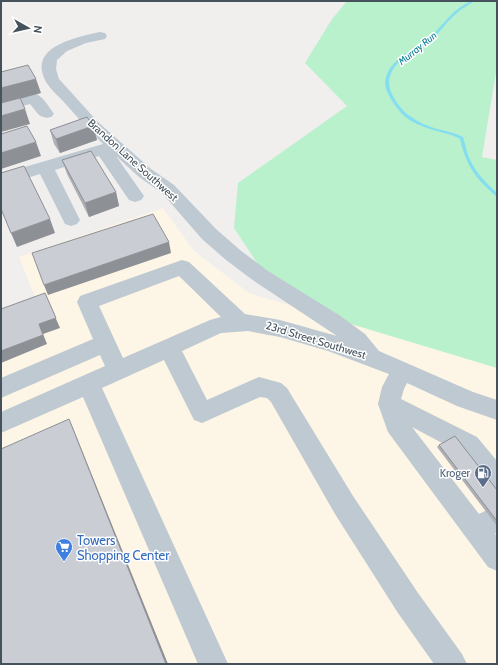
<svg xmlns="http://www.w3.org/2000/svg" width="498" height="665" font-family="Cabin,sans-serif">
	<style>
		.commercial { fill: #fdf5e6 }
		.green { fill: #baf1cd }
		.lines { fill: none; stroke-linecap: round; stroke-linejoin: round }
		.stream { fill: #85ddf0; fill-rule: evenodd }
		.minor { fill: #bec9d1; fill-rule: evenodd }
		.wall { fill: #aeb0b5 }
		.shaded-wall { fill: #8d9094 }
		.building { fill: #cacdd3; stroke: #8d9094 }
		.labels { text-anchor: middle; stroke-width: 3; stroke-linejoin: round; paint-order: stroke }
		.far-water-label { font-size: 10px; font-style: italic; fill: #087f97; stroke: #fff }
		.street-label { font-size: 11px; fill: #45525c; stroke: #fff }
		.service-label { font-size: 11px; fill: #4e5e75; stroke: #fff; text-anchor: end }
		.near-shop-label { font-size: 13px; fill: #366cbe; stroke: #fff; text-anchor: start }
	</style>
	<rect width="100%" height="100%" fill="#f1eeee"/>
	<path class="commercial" d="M163,208L193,250L249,293L497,368V664H1V310L35,297L19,257Z"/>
	<path class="green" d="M347,1H497V67L482,157L497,160V368L341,321L261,269L234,228L238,183L347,106L305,63L332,19Z"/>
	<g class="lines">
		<path class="stream" d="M471,1H475C469,5 462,8 457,13C448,20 442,30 434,37C416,51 381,64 391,92C395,101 402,111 410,116C418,122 427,126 437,129C446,131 455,133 463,137C465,143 466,149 468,155C474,171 485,182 497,193V196H496C475,178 466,165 460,139C448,132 435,132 422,126C416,124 409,120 404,116C397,109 386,94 385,84C385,78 387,72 391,67C399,56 413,49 425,41C435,34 442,24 451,15C457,9 463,5 471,1Z"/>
		<path class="minor" d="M100,32L105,33L107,36L105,39L86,43L67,51L57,60L56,69L59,79L98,122L151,169L174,185L216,229L240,250L268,271L339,315L365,334L379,351L473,392L497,400V420L457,406L407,383L404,389L401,399L477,437L497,461V492L488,488L461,453L412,427L479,514L497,505V532L495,534L497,536V571L488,567L388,432L378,404L382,387L389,374L328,351L280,337L248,331L221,333L182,351L207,400L259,377L281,383L287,388L353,496L418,593L462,654L467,664H434L398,613L335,514L271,402L267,398L260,397L202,423L194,420L164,360L102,388L228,664H198L83,397L1,433V412L105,366L100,355L1,398V378L93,339L77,302L80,296L182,260L189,262L245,314L280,320L337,336L254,281L226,260L202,239L162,193L139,177L116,156L144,196L141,200L135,202L129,200L99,156L55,170L80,220L77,224L71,226L65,224L40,174L1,186V174L103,144C89,130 76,116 63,101C57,95 49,88 45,80C28,46 78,37 100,32ZM179,276L221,317L210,320L123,358L99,306Z
			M34,93C43,96 49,107 54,114L51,117C40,120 37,112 30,104L1,112V102Z"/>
	</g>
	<path class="wall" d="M93,126L97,140L60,153L54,144L50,130Z
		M62,160L116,192L119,206L89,217L67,174Z
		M439,445L497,490V526L437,447Z"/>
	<path class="shaded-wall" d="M36,79L41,93L1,104V88Z
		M25,109L30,124L1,132V116Z
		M93,126L97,140L60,153L56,139Z
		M36,142L41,156L1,169V153Z
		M116,192L119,206L89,217L85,203Z
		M50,219L55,233L17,247L11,233Z
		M169,242L171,253L48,295L44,285Z
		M45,293L60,328L43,334L47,344L1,363V351L39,324Z
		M69,419L73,428L168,664H166Z"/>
	<path class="building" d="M28,65L36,79L1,88V72Z
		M20,98L25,109L1,116V103Z
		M87,117L93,126L56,139L50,130Z
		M27,126L36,142L1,153V134Z
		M91,151L116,192L85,203L62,160Z
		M24,166L50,219L11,233L1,209V173Z
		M153,214L169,242L44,285L32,253Z
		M45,293L56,318L39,324L43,335L1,351V309Z
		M69,419L166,664H1V449Z
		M455,436L497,490V521L439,445Z"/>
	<defs>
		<symbol id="fuel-pin" viewBox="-11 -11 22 30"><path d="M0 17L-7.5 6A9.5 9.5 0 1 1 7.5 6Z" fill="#5c6f8a" stroke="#fff"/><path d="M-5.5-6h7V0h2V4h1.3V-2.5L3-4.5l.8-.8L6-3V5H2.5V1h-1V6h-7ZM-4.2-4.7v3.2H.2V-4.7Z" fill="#fff"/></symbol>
		<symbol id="supermarket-pin" viewBox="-11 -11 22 30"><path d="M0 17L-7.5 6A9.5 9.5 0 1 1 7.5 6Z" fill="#3f7fe0" stroke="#fff"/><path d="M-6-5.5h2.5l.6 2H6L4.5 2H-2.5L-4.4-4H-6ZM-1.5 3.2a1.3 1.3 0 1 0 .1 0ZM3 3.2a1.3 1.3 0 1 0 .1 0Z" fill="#fff"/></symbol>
	</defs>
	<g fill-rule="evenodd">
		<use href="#fuel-pin" x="473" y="463" width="20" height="27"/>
		<use href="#supermarket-pin" x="54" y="537" width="20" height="27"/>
	</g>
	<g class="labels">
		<g class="far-water-label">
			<text transform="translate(417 48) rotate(-39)" y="4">Murray Run</text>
		</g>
		<g class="street-label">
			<text transform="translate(133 160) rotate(42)" y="4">Brandon Lane Southwest</text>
			<text transform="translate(316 340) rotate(17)" y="4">23rd Street Southwest</text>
		</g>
		<g class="service-label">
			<text x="470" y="477">Kroger</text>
		</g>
		<g class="near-shop-label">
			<text x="77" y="545">Towers<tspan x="77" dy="15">Shopping Center</tspan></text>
		</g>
	</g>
	<rect width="498" height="665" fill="none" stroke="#45525c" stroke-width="4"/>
	<g transform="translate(28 28) rotate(98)" stroke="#ffffff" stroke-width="3" paint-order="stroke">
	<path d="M0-3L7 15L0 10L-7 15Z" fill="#45525c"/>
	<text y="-6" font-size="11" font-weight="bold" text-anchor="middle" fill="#45525c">N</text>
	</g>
</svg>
